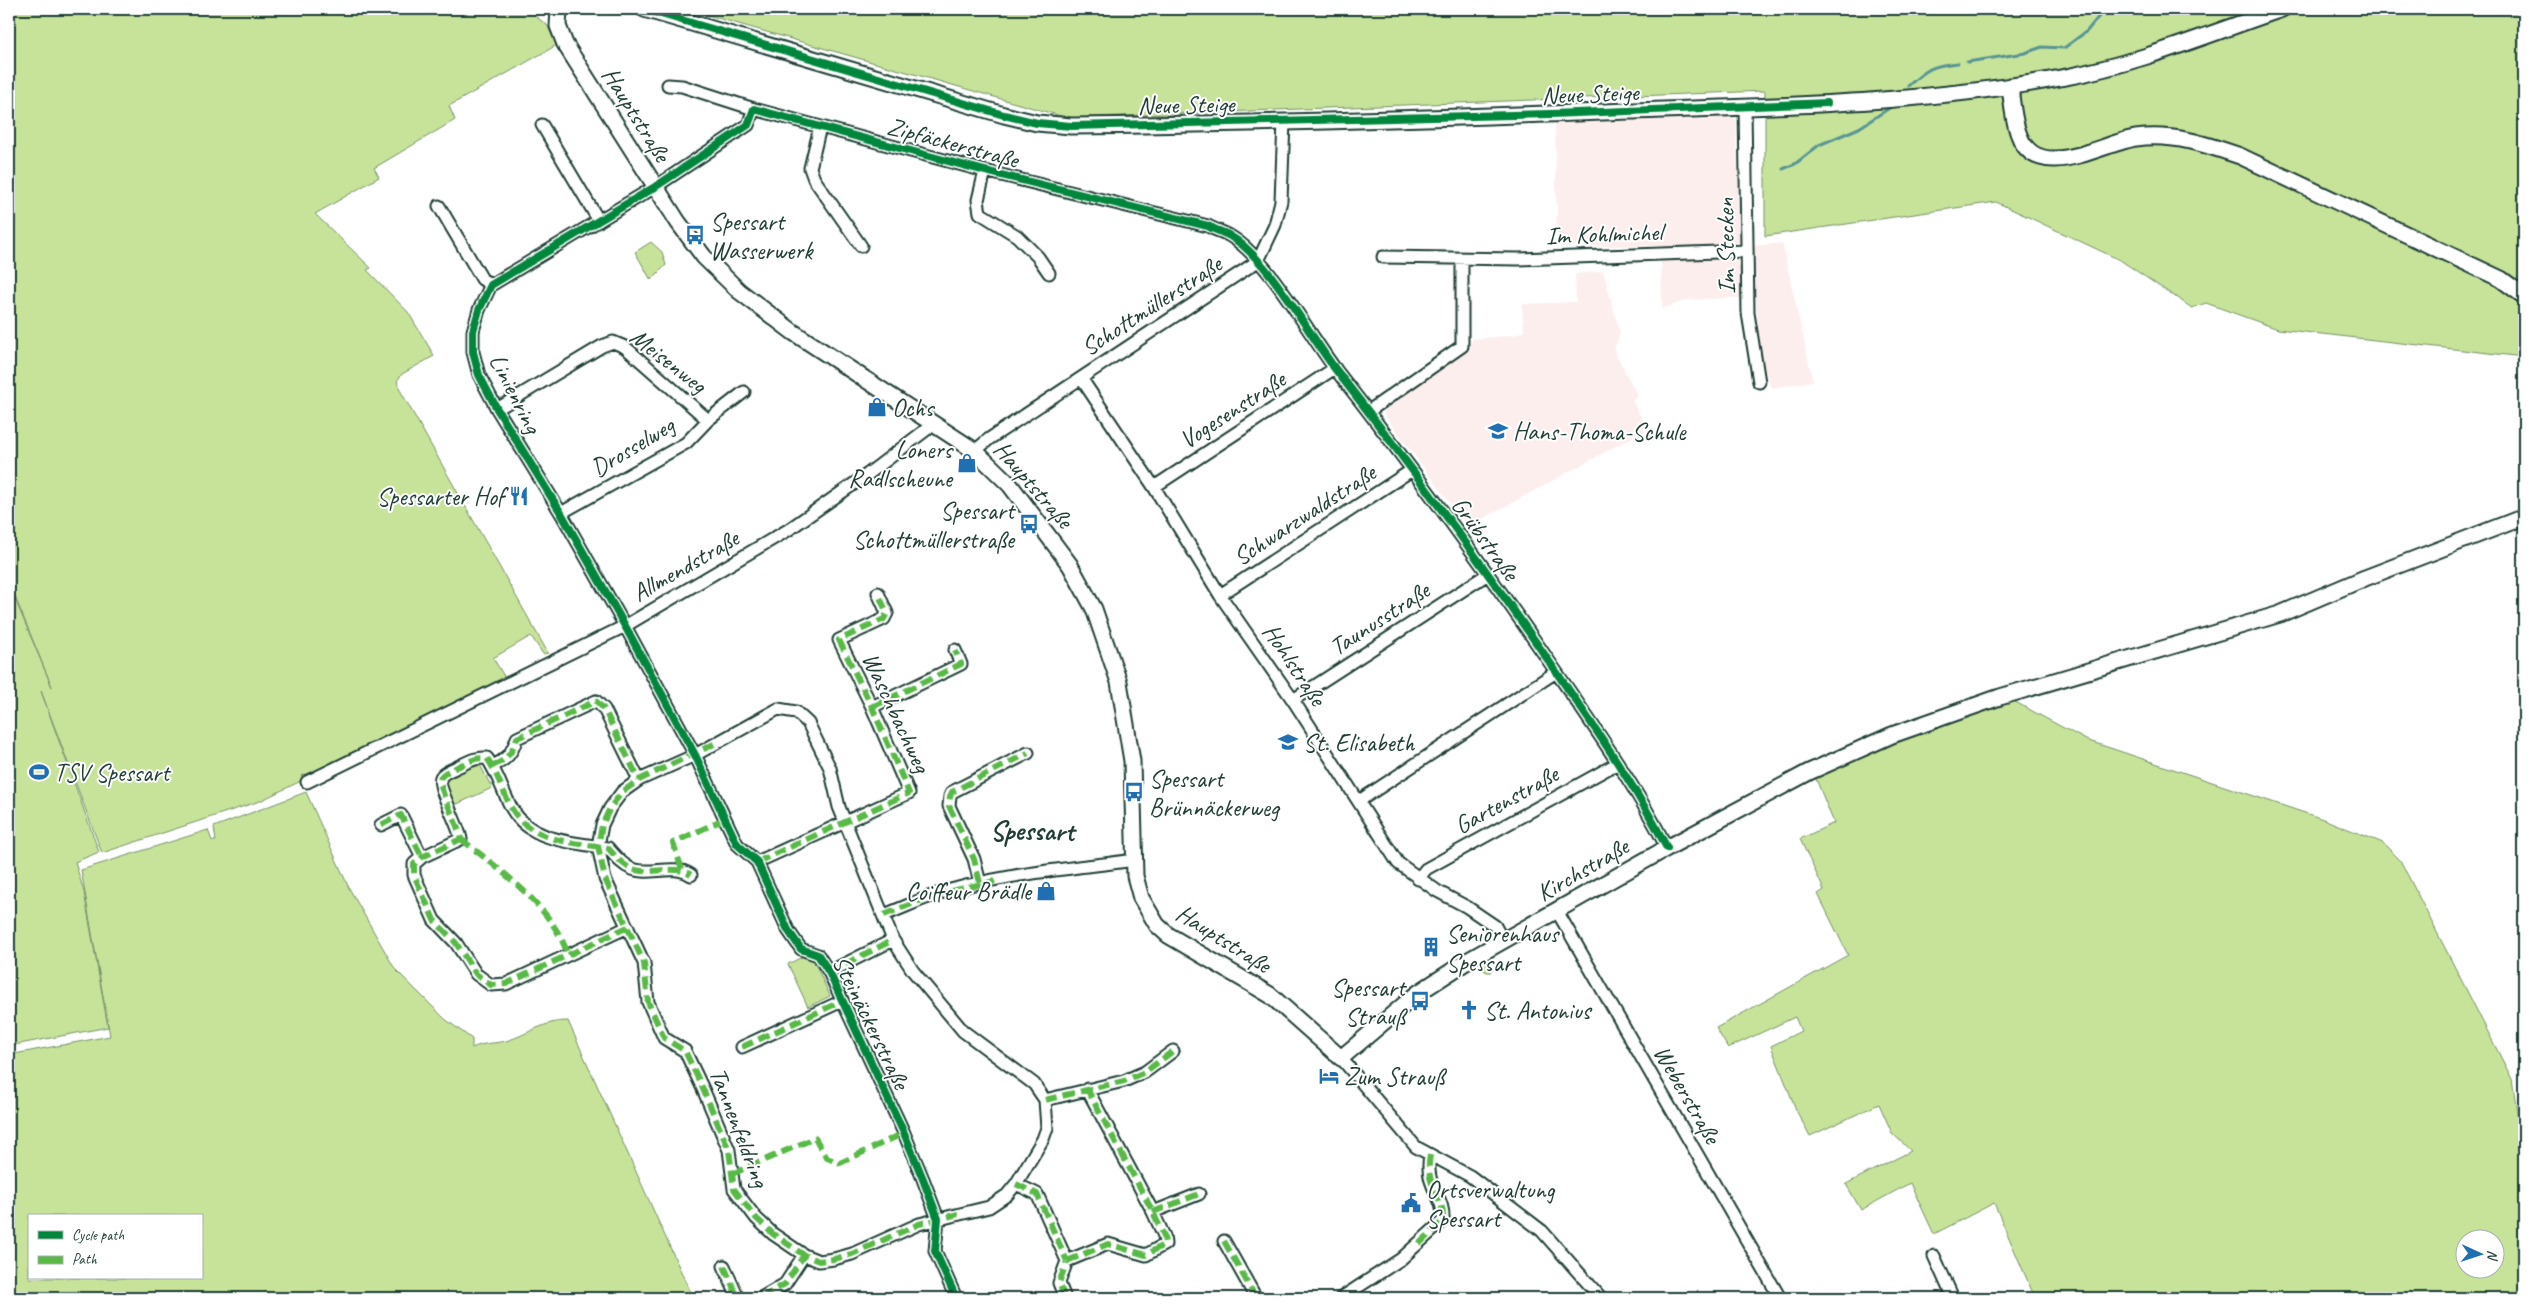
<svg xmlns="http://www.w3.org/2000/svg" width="2533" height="1307" font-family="Caveat,sans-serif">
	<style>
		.built { fill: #fdeeee }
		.green { fill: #c7e39a; stroke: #739067; fill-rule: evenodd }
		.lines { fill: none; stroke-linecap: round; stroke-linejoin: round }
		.stream { stroke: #589594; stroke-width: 3 }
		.street-casing { stroke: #1f3d34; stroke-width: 15 }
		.secondary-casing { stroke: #1f3d34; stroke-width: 19 }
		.street { stroke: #fff; stroke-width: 11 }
		.secondary { stroke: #fff; stroke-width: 15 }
		.quiet { stroke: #58b947; stroke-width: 6; stroke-dasharray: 12 6; stroke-linecap: butt }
		.cycleway-casing { stroke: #fff; stroke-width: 11 }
		.cycleway { stroke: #00873e; stroke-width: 8 }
		.labels { text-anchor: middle; stroke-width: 4; stroke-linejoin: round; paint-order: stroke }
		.street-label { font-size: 25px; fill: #1f3d34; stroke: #fff }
		.poi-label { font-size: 25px; fill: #1f3d34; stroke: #fff; text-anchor: start }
		.quarter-label { font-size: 28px; font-weight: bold; fill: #1f3d34; stroke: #fff }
	</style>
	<rect width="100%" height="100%" fill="#fff"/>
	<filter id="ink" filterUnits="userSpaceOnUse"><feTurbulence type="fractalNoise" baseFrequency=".02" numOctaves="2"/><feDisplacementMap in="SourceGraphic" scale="10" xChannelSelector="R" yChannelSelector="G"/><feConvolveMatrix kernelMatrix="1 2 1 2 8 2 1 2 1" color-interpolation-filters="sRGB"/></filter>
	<g filter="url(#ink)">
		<path class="built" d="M1732,116L1736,120L1740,247L1782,243L1813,381L1771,388L1759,350L1756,297L1687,300L1662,309L1661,246H1557L1555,122Z
			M1603,271L1620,333L1614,350L1638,396L1632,400L1647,429L1468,527L1383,413L1385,407L1470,347L1472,339L1514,335L1524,331L1522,304L1576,302L1575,274Z"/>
		<path class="green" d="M9,9H144L147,13L153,9H535V16L547,25L557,45L449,106L455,120L374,168L379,177L315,214L371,268L367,270L408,312L432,352L434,356L402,374L397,381L400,390L548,653L543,654L531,636L493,658L507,681L311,777L306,774L301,776L303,780L260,801L102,853L41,691L99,852L75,862L84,892L108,1027L9,1046V585L52,687L9,582Z
			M686,9H2524V357L2278,329L2206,303L2192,308L2120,260L1996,202L1765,236V91L1068,118Z
			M651,242L662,252L666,265L651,280L635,252Z
			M2008,698L2086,740L2323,819L2383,843L2400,860L2512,1079L2520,1132L2524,1191L2517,1248L2524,1245V1298H2035L1994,1203L1934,1234L1910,1183L1861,1210L1846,1184L1911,1151L1892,1133L1879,1104L1810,1136L1797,1112L1771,1046L1801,1031L1795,1017L1728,1048L1716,1028L1848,955L1818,894L1824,890L1800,839L1834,823L1816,779L1817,775L1879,746ZM2466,1240H2496V1270H2466Z
			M478,761L492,788L455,805L442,779Z
			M306,792L349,888L395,969L445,1019L472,1039V1048C485,1042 493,1044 506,1041C527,1035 545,1020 568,1021L693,1298H9V1055L110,1036L81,870L208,830L212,841H216L214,827ZM29,1216H201V1278H29Z
			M802,957L814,961L830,996L808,1007L788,964Z
			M1489,960L1491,972H1487L1477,966Z"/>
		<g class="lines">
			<path class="stream" d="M1967,62L2025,53L2042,47L2064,48L2087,31L2104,10L2110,9
				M1908,86C1927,69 1932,65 1958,63
				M1783,169L1795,164L1819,145L1859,128L1891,107"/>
			<defs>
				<path id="street" d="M668,85L682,86L754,109
					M1745,107L1748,313L1759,382
					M542,125L599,221
					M820,127L810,168L814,179L861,246
					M985,171L978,200L980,213L1017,236L1038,257L1049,273
					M439,206L482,279L491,285
					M1383,257L1518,259L1747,251
					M1081,378L1154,487L1220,595L1293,700L1398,863L1437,891L1467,907L1495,926L1503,941
					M497,409L602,346L613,342L625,347L708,420
					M1369,411L1462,346V259
					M975,451L989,439L1258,261L1275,225L1281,201L1284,121
					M1154,487L1335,368
					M561,513L686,443L708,420L744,392
					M1220,595L1412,470
					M1293,700L1488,574
					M872,707L961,664L955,650
					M778,709L796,712L808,723L830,768L839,807L893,940L913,971L963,1031L1034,1084L1045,1100L1047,1128L1043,1139L1016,1184L1007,1195L989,1207L919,1224L852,1254L834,1259L819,1261L804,1255L773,1234L756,1218L734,1189L729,1150L703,1089L685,1051L664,1038L648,1002L644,963L605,879L598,846L602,825L610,808L622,792L639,780L695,755Z
					M492,766C507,760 512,753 517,738L596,701L604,709L639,780
					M307,782L625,626L788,530L868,474L935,423
					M1359,801L1556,672
					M381,825L401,815L422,857
					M757,862L909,793L872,707L839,640L884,619L887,613L878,593
					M1418,879L1426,869L1618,763
					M980,883L974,859L949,806L950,796L952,792L1028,753
					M1557,911L1780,1298
					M884,915C900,909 917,901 934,895C998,874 1068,869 1135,860
					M628,927L506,984L491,985L476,974L456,943L434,920L414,875V864L422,857L461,839C459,825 436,786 441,777C444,772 452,770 457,767C468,762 475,757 487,758C498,774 503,793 512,809C532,843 575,842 608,848C615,856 622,865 632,869C651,876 673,863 691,875
					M829,972L893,940
					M742,1047L842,1001
					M1341,1058L1416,1147L1470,1176L1542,1231L1601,1298
					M1045,1100L1124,1081L1145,1072L1173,1051
					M1016,1184L1037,1194L1067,1261
					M1153,1212L1199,1194
					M1224,1241L1256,1298
					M1934,1256L1953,1298
					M1067,1261L1108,1244L1146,1255L1165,1244L1164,1236L1153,1212L1087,1089
					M724,1266L738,1298
					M761,1298L785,1284L804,1255
					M956,1298L935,1251L938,1219L923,1179L904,1133L829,972L818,955L801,949L788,930L757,862L737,844L695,755L625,626L561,513L497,409L479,375L473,352V331L479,310L491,285L655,187L748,125L754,109L985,171L1208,226C1215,230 1223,232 1230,236C1268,258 1308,333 1336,370C1408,462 1477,557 1544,654C1587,717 1632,779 1667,848
					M1065,1298L1059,1283L1067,1261
					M1341,1298L1401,1259L1443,1221C1445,1194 1424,1189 1430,1155"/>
				<path id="secondary" d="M559,9L558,26L565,44L678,222L704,257L739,291L793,332L975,451L1010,485L1070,565L1094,609L1119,682L1132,761L1135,876L1141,898L1157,925L1168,935L1270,995L1341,1058L1418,993L1469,960L1667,848L1809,772L1892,735L2000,697L2280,614L2365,578L2524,517
					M644,9L1004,115L1037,123L1071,126C1257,124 1444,118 1630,111C1775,106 1923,104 2066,77C2140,63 2211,33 2282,9
					M2010,86C2012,102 2013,120 2019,135C2037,185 2104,142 2136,138C2173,133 2205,144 2240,156L2501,279L2524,296"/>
			</defs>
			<use href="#street" class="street-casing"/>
			<use href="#secondary" class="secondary-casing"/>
			<use href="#street" class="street"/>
			<use href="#secondary" class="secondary"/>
			<path class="quiet" d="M872,707L961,664L955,650
				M714,744L639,780L622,792L610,808L602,825L598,846L605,879L644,963L648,1002L664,1038L685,1051L703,1089L729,1150L734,1189L756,1218L773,1234L804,1255L819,1261L834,1259L852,1254L919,1224L958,1214
				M492,766C507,760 512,753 517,738L596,701L604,709L639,780
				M381,825L401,815L422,857
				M461,839C501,871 552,906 568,955
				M757,862L909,793L872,707L839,640L884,619L887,613L878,593
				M682,869L673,843L724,819
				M980,883L974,859L949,806L950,796L952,792L1028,753
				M884,915L934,895L995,881
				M628,927L506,984L491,985L476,974L456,943L434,920L414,875V864L422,857L461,839C459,825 436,786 441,777C444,772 452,770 457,767C468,762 475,757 487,758C498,774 503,793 512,809C532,843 575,842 608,848C615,856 622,865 632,869C651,876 673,863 691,875
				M829,972L893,940
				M742,1047L842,1001
				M1045,1100L1124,1081L1145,1072L1173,1051
				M732,1174L815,1138L827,1158L840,1163L904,1133
				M1016,1184L1037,1194L1067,1261
				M1153,1212L1199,1194
				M1224,1241L1256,1298
				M1419,1244L1443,1221C1445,1194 1424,1189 1430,1155
				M1067,1261L1108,1244L1146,1255L1165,1244L1164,1236L1153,1212L1087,1089
				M724,1266L738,1298
				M761,1298L785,1284L804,1255
				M1065,1298L1059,1283L1067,1261"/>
			<defs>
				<path id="cycleway" d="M644,9L1004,115L1037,123L1071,126L1551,114L1827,103
					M956,1298L935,1251L938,1219L923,1179L904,1133L829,972L818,955L801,949L788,930L757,862L737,844L695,755L625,626L561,513L497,409L479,375L473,352V331L479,310L491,285L655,187L748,125L754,109L985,171L1208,226C1215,230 1223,232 1230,236C1268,258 1308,333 1336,370C1408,462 1477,557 1544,654C1587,717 1632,779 1667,848"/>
			</defs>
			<use href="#cycleway" class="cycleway-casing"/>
			<use href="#cycleway" class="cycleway"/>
		</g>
	</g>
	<defs>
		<symbol id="bus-bare" viewBox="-9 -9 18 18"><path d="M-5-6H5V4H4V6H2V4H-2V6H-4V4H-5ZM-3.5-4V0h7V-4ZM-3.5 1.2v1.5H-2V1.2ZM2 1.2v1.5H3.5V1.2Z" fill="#1f6fb2" stroke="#fff" stroke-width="2.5" paint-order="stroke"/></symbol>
		<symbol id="shop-bare" viewBox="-9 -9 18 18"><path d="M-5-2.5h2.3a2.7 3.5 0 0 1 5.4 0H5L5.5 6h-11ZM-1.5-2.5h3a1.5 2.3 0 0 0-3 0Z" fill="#1f6fb2" stroke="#fff" stroke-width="2.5" paint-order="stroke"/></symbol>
		<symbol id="school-bare" viewBox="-9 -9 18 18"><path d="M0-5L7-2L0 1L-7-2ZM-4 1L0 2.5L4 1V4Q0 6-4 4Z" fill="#1f6fb2" stroke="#fff" stroke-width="2.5" paint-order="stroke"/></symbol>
		<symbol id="restaurant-bare" viewBox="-9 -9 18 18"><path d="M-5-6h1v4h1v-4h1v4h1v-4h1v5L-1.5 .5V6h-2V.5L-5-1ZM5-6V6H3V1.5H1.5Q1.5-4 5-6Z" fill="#1f6fb2" stroke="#fff" stroke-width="2.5" paint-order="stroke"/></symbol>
		<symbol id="stadium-bare" viewBox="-9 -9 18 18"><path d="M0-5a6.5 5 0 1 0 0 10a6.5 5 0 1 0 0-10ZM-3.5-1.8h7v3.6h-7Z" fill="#1f6fb2" stroke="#fff" stroke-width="2.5" paint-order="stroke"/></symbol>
		<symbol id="building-bare" viewBox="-9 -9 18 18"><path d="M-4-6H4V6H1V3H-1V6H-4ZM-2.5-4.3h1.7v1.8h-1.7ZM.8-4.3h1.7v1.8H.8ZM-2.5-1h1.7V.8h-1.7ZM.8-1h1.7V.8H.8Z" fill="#1f6fb2" stroke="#fff" stroke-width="2.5" paint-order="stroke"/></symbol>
		<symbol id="church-bare" viewBox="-9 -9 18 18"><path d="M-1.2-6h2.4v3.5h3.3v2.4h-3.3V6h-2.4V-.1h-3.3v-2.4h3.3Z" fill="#1f6fb2" stroke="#fff" stroke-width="2.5" paint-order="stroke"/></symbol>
		<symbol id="hotel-bare" viewBox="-9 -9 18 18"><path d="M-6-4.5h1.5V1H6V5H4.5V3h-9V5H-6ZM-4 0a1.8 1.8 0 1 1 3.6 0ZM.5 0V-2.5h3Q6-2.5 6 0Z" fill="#1f6fb2" stroke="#fff" stroke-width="2.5" paint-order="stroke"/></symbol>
		<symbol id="civic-bare" viewBox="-9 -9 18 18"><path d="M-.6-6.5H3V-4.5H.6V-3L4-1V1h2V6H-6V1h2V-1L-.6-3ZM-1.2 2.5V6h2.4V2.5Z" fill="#1f6fb2" stroke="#fff" stroke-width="2.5" paint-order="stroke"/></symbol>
	</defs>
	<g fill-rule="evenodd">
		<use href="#bus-bare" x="681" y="221" width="28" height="28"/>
		<use href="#shop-bare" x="863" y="393" width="28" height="28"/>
		<use href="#school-bare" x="1484" y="417" width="28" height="28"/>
		<use href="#shop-bare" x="953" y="449" width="28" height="28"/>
		<use href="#restaurant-bare" x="505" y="482" width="28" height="28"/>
		<use href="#bus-bare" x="1015" y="510" width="28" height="28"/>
		<use href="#school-bare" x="1274" y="728" width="28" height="28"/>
		<use href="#stadium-bare" x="25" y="758" width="28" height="28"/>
		<use href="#bus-bare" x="1120" y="778" width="28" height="28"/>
		<use href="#shop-bare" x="1032" y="877" width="28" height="28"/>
		<use href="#building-bare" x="1417" y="933" width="28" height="28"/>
		<use href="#bus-bare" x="1406" y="987" width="28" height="28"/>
		<use href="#church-bare" x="1455" y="996" width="28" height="28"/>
		<use href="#hotel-bare" x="1315" y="1062" width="28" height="28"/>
		<use href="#civic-bare" x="1397" y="1189" width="28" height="28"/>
	</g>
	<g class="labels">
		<g class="street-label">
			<text transform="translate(1590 93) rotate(-2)" y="9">Neue Steige</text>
			<text transform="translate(1186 104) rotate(-1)" y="9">Neue Steige</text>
			<text transform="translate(637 114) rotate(58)" y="9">Hauptstraße</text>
			<text transform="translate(953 142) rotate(15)" y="9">Zipfäckerstraße</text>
			<text transform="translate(1604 233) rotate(-2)" y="9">Im Kohlmichel</text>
			<text transform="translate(1725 246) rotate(-91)" y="9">Im Stecken</text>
			<text transform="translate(1151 305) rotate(-33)" y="9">Schottmüllerstraße</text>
			<text transform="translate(669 360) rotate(38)" y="9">Meisenweg</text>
			<text transform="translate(516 393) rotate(63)" y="9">Linienring</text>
			<text transform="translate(1232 409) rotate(-33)" y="9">Vogesenstraße</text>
			<text transform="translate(632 446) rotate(-31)" y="9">Drosselweg</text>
			<text transform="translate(1034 484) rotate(49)" y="9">Hauptstraße</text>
			<text transform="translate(1304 514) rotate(-33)" y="9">Schwarzwaldstraße</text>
			<text transform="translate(1486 538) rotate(54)" y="9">Grübstraße</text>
			<text transform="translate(685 565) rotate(-30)" y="9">Allmendstraße</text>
			<text transform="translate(1379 618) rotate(-33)" y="9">Taunusstraße</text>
			<text transform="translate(1295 664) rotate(56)" y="9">Hohlstraße</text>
			<text transform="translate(897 712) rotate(65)" y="9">Waschbachweg</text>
			<text transform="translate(1506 799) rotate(-29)" y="9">Gartenstraße</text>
			<text transform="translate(1582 869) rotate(-30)" y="9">Kirchstraße</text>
			<text transform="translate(1224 938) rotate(32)" y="9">Hauptstraße</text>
			<text transform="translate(872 1022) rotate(64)" y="9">Steinäckerstraße</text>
			<text transform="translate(1688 1094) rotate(60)" y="9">Weberstraße</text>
			<text transform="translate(740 1127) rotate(69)" y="9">Tannenfeldring</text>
		</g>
		<g class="poi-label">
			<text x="710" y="230">Spessart<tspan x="710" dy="29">Wasserwerk</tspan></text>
			<text x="892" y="416">Ochs</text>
			<text x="1513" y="440">Hans-Thoma-Schule</text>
			<text x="952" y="458" text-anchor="end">Loners<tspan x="952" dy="29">Radlscheune</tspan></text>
			<text x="504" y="505" text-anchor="end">Spessarter Hof</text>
			<text x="1014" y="519" text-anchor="end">Spessart<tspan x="1014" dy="29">Schottmüllerstraße</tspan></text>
			<text x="1303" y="751">St. Elisabeth</text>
			<text x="54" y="781">TSV Spessart</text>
			<text x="1149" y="787">Spessart<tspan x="1149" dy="29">Brünnäckerweg</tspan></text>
			<text x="1031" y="900" text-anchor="end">Coiffeur Brädle</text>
			<text x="1446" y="942">Seniorenhaus<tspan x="1446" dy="29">Spessart</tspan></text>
			<text x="1405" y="996" text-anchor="end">Spessart<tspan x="1405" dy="29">Strauß</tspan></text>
			<text x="1484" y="1019">St. Antonius</text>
			<text x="1344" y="1085">Zum Strauß</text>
			<text x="1426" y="1198">Ortsverwaltung<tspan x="1426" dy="29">Spessart</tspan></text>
		</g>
		<g class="quarter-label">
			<text x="1032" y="840">Spessart</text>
		</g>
	</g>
	<rect width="2533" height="1307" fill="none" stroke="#fff" stroke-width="30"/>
	<rect x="15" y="15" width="2503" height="1277" fill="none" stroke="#1f3d34" stroke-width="2" filter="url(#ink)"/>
	<rect x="28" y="1214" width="175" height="65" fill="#ffffff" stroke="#a5b1ae"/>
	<rect x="38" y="1231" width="25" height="8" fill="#00873e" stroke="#a5b1ae"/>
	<text x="72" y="1240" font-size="15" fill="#1f3d34">Cycle path</text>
	<rect x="38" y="1256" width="25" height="8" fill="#58b947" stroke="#a5b1ae"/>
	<text x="72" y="1264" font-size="15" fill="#1f3d34">Path</text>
	<g transform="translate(2480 1254) rotate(93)"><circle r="24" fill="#ffffff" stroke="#a5b1ae"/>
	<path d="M0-4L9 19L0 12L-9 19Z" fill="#1f6fb2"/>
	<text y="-8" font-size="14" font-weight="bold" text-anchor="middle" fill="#1f3d34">N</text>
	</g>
</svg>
